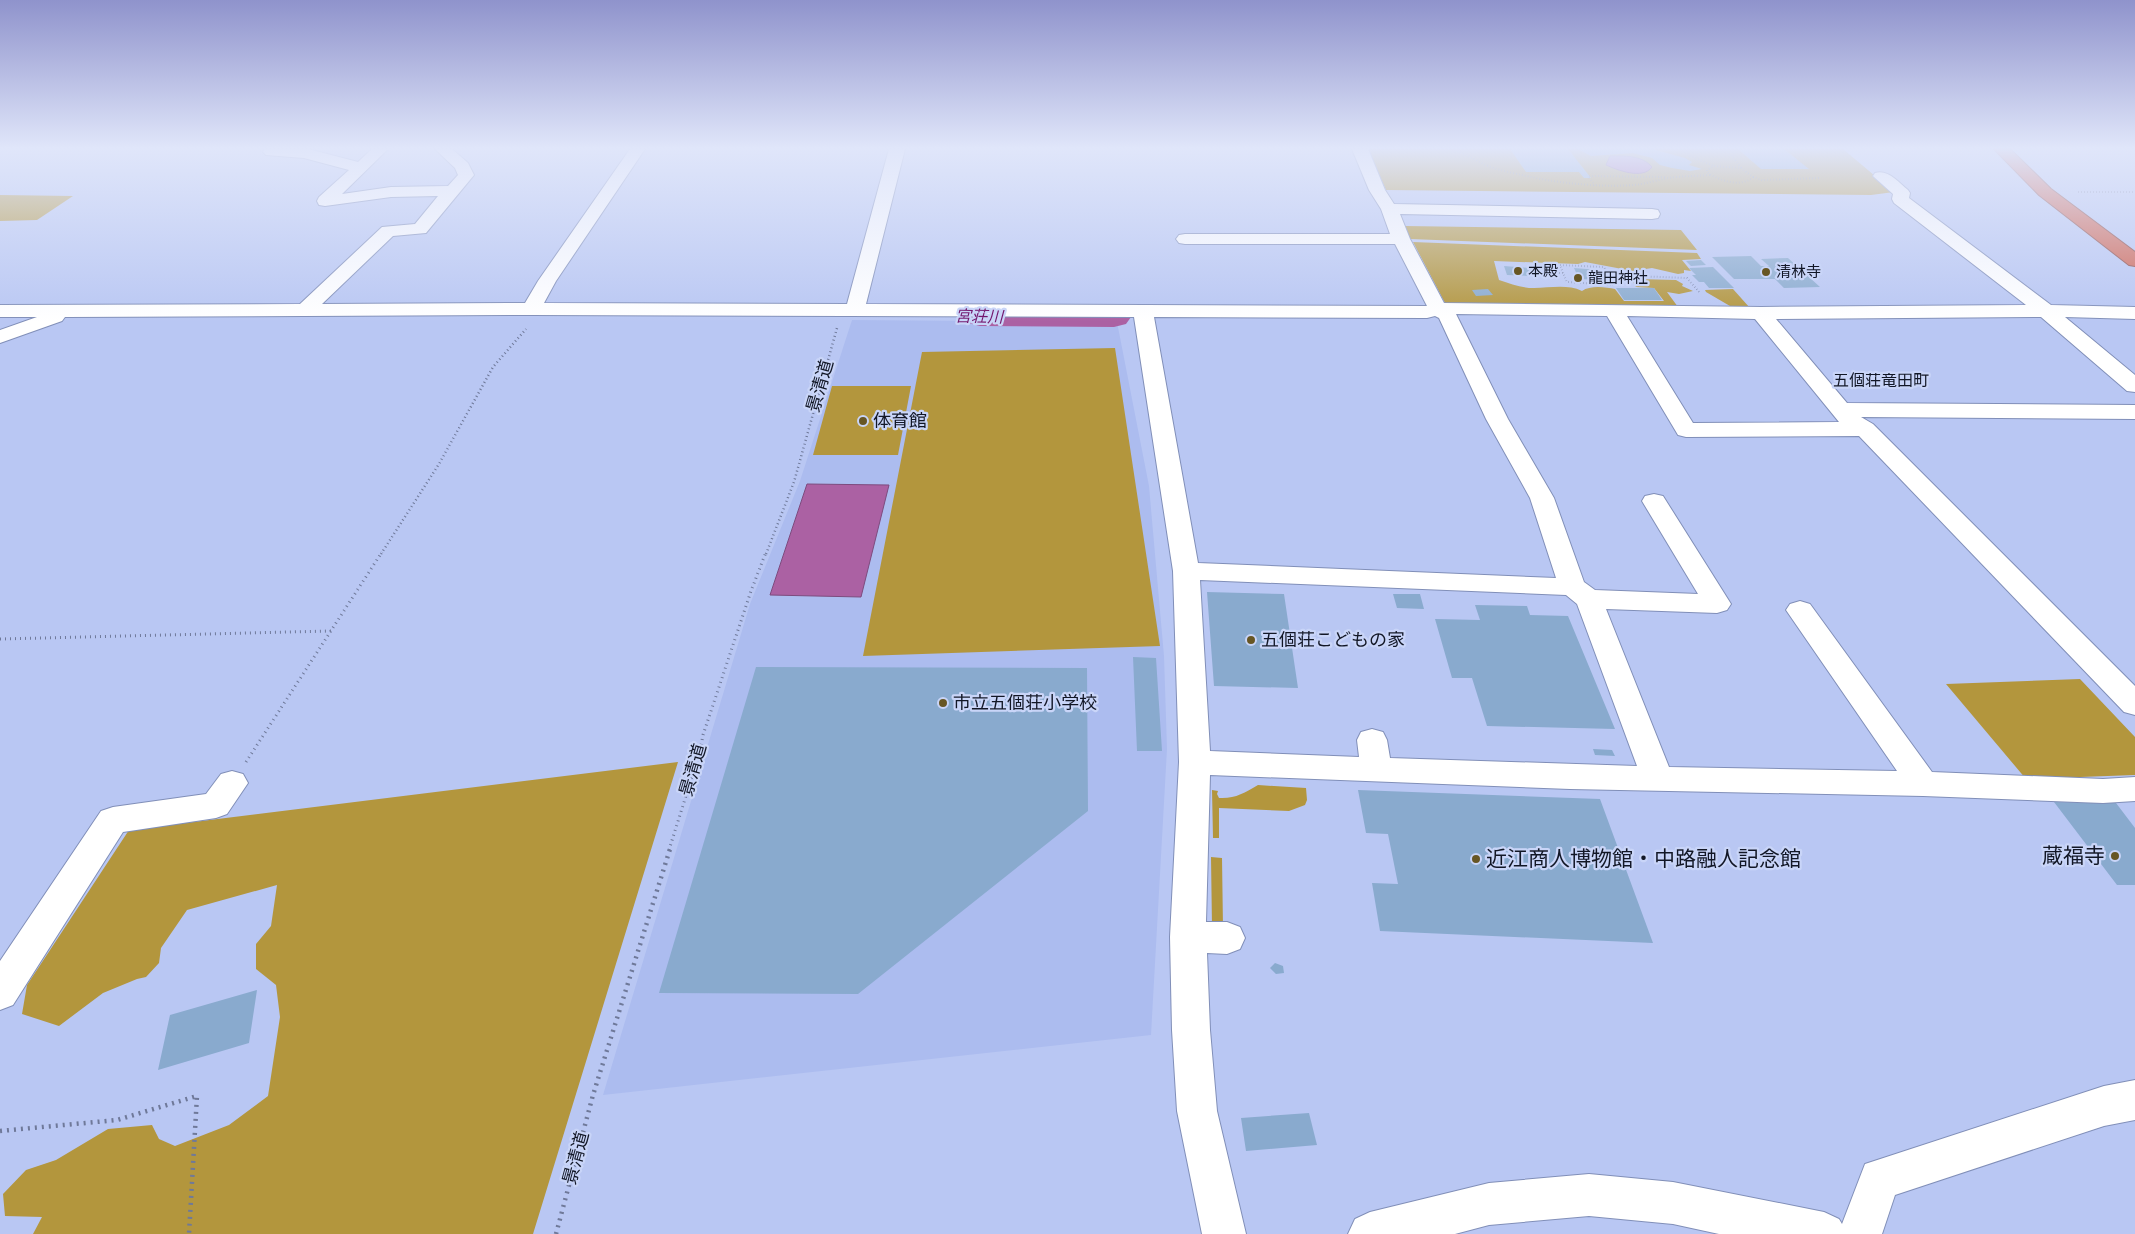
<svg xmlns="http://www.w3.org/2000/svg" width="2135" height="1234" font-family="'Nunito Sans','Noto Sans JP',sans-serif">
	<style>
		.built { fill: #acbcef }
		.green { fill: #b3963d }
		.water { fill: #ab61a3; stroke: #7d4b7e }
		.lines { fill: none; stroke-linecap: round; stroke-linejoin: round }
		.river { fill: #ab61a3; fill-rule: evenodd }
		.building { fill: #89aace }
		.minor-casing { stroke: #818fb8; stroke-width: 2 }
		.highway-casing { stroke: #8d4a44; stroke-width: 2 }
		.path-far3 { stroke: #6f7999; stroke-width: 2; stroke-dasharray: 0.5 2.5; stroke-linecap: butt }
		.path-far2 { stroke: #6f7999; stroke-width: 2.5; stroke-dasharray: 1 3; stroke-linecap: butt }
		.path-far1 { stroke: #6f7999; stroke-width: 3; stroke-dasharray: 1 4; stroke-linecap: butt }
		.path { stroke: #6f7999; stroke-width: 4.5; stroke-dasharray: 2 5; stroke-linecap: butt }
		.minor { fill: #fff; fill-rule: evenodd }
		.highway { fill: #cf6554; fill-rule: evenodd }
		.poi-dot { fill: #675624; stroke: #c9d5f8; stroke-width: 2 }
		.labels { text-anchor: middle; stroke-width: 4.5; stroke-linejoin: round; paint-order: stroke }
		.far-poi-label { font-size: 15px; fill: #121726; stroke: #c9d5f8; text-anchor: start }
		.far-water-label { font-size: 16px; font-style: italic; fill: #73176e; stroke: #c9d5f8 }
		.far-quarter-label { font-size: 16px; fill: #121726; stroke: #c9d5f8 }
		.street-label { font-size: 18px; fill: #121726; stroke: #c9d5f8 }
		.poi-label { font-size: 18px; fill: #121726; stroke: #c9d5f8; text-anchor: start }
		.near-poi-label { font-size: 21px; fill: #121726; stroke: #c9d5f8; text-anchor: end }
	</style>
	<rect width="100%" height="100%" fill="#b9c7f3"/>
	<path class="built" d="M852,320L1117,322L1149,486L1164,656L1167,749L1151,1035L603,1095L750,604L800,481Z"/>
	<path class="green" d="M1367,149H1843L1894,192L1871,195L1386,190Z
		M0,195L73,196L37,220L0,221Z
		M1405,226L1681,230L1697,250L1410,239Z
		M1413,242L1697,253L1701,259L1682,260L1691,271L1684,270V273L1678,274L1652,268L1633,271L1585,262L1578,264L1494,261L1499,280C1511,284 1522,288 1534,288C1550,288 1567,284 1582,291C1590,285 1606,287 1615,289L1624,301H1664L1654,288L1636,287L1633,282L1637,279L1676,280L1683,284L1682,286L1693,291L1679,294L1667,292L1678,307L1445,303Z
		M1733,289L1750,308L1730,306L1706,292L1705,290Z
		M1115,348L1160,646L863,656L922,352Z
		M832,386H911L898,455H813Z
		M2080,679L2135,737V775L2026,779L1946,684Z
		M678,762L533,1234H33L42,1217L5,1216L3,1194L26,1170L56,1160L108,1129L152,1125L159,1139L175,1146L229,1125L268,1096L280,1017L276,985L256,969V944L271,926L277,885L187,910L161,948L159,963L146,977L137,979L103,993L59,1026L22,1014L27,985L129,830Z
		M1258,785L1306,788L1307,800L1305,805L1289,811L1219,808V838H1213L1212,790L1218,791L1217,794L1219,798C1235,799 1244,793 1258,785Z
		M1211,857L1222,858L1223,928L1212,927Z"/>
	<path class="water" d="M1610,156C1624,156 1642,155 1652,167C1643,180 1617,170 1606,165Z
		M807,484L889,485L861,597L770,595Z"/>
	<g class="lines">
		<path class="river" d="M980,306L1114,307L1126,310L1131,317L1126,324L1114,327L980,326L968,323L963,316L968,309Z"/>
	</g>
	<path class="building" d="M1510,149H1568L1591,178H1584L1579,172H1526Z
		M1578,149H1652L1685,158L1692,162L1689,165L1702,169L1690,171L1672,168L1660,165L1652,158L1633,153L1591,156Z
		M1738,149H1784L1809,169H1761Z
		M1751,256L1761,266H1769L1761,259L1788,258L1820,287L1784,288L1775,279H1734L1712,257Z
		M1701,260L1706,265L1691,266L1686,261Z
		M1504,266L1529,268L1532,276L1507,275Z
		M1713,267L1734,288H1709L1704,282H1699L1692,275H1696L1689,268Z
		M1574,268L1599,270L1604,280L1579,279Z
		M1616,288H1654L1662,300H1624Z
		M1488,289L1493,295L1476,296L1472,290Z
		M1207,592L1284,594L1298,688L1214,686Z
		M1393,594H1420L1424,609L1397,608Z
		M1475,605L1527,606L1530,615L1568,616L1615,729L1487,726L1472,678H1452L1435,619L1480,620Z
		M1133,657L1156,658L1162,751H1137Z
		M756,667L1087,668L1088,811L858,994L659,993Z
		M1593,749L1612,750L1615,756L1595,755Z
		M1358,790L1600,799L1653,943L1380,931L1372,883L1398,884L1388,834L1366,833Z
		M2054,802L2116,803L2135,828V885H2117Z
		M1275,963L1283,966L1284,973L1276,974L1270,968Z
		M257,990L249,1043L158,1070L170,1015Z
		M1309,1113L1317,1145L1246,1151L1241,1118Z"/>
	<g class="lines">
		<defs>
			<path id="minor" d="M265,149H308L358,162L372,149H388L342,194L391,187L448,186L458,175L455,168L435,149H452L468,163L474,175L426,233L393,236L322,304L525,303L538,281L630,149H645L556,281L544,303L847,304L889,149H905L866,304L1427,306L1395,244H1185L1179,243L1176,239L1179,235L1185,234H1390L1381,209L1369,190L1352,149H1368L1385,190L1394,204L1652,209L1658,210L1660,214L1658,218L1652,219L1400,214L1410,239L1444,303L1761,307L2026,305L1894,203L1892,199L1893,194L1873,176L1875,173C1888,169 1898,182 1908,190L1910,193L1909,198L2051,305L2135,307V319L2065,317L2135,375V392L2127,391L2041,317L1776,319L1847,403L2135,405V419L1861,417L1873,424L2135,686V715L2124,712L1859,436L1686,437L1678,435L1607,316L1456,314L1508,419L1554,498L1584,582L1595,590L1698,594L1642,501L1645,496L1654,494L1663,496L1731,604L1727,610L1717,613L1606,609L1669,767L1897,771L1786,610L1790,604L1800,601L1810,604L1932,772L2103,779L2135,777V801L2103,803L1923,796L1570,789L1210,775L1206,922H1227L1240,927L1245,938L1240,949L1227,954L1207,953L1210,1030L1217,1111L1246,1234H1202L1177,1111L1172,1030L1170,937L1179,762L1173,571L1134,317L531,315L65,317L62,321L0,343V330L37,317H0V305L300,304L382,227L415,224L438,196L391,197L325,206L319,205L317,201L319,197L349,170L304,158L266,155L263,152ZM1435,316L1439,318L1486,419L1530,498L1556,578L1198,563L1154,317L1427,318ZM1627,316L1755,319L1839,422L1693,423ZM1200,580L1566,595L1577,604L1637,766L1390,758L1387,740L1383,732L1372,729L1361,732L1357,740L1359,757L1210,751Z
				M232,771L243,774L248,783L227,814L216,818L123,832L13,1005L0,1010V961L101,811L113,807L206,794L221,774Z
				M2135,1080V1120L2104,1126L1895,1195L1882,1234H1719L1673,1224L1589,1216L1489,1225L1455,1234H1348L1355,1219L1370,1212L1489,1183L1589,1174L1673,1182L1824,1212L1839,1219L1842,1224L1865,1164L2104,1086Z"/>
			<path id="highway" d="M1994,149H2010L2051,189L2135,252V266L2129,265L2039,195Z"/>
		</defs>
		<use href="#minor" class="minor-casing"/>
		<use href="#highway" class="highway-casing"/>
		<path class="path-far3" d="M1452,149C1468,154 1481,165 1497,169C1542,181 1588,188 1634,185C1645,184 1657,180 1668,178C1682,176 1696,176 1710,175
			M1684,149L1690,156L1714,166
			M1735,150L1732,156L1742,169
			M1714,166L1741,168L1753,177C1741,188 1719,181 1707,172V170Z
			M1589,176L1665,177
			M1753,177L1762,180L1819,178
			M1589,178L1595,185
			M2078,192H2135
			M1556,273H1563L1567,282L1613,285L1608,275L1687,278L1700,293
			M1563,273L1560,265L1604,267L1608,275"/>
		<path class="path-far2" d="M381,554L439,464L493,367L526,329
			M766,554L794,482L837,328"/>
		<path class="path-far1" d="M0,639L331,631
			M246,762L382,552
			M669,850L700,751L703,735L751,591L766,552"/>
		<path class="path" d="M0,1131L117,1120L197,1096L189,1234
			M556,1234L593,1095L670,849"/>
		<use href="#minor" class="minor"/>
		<use href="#highway" class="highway"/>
	</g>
	<linearGradient id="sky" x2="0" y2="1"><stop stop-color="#8f93cc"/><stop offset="0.46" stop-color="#e0e6fa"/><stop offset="1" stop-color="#e0e6fa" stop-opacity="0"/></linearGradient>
	<rect width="2135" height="322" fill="url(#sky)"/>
	<g class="poi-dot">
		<circle cx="1518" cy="271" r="5"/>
		<circle cx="1766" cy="272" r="5"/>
		<circle cx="1578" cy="278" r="5"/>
		<circle cx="863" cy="421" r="5"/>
		<circle cx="1251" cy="640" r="5"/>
		<circle cx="943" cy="703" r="5"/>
		<circle cx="2115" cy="856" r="5"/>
		<circle cx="1476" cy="859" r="5"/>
	</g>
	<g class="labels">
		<g class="far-poi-label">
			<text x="1528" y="276">本殿</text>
			<text x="1776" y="277">清林寺</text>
			<text x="1588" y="283">龍田神社</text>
		</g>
		<g class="far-water-label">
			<text transform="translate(979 316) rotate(1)" y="6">宮荘川</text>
		</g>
		<g class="far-quarter-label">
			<text x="1881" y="386">五個荘竜田町</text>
		</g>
		<g class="street-label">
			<text transform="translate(820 386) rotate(-74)" y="6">景清道</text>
			<text transform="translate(693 770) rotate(-74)" y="6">景清道</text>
			<text transform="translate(576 1158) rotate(-75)" y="6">景清道</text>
		</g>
		<g class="poi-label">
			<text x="873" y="427">体育館</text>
			<text x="1261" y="646">五個荘こどもの家</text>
			<text x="953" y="709">市立五個荘小学校</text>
		</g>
		<g class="near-poi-label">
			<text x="2105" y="863">蔵福寺</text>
			<text x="1486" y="866" text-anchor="start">近江商人博物館・中路融人記念館</text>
		</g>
	</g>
</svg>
